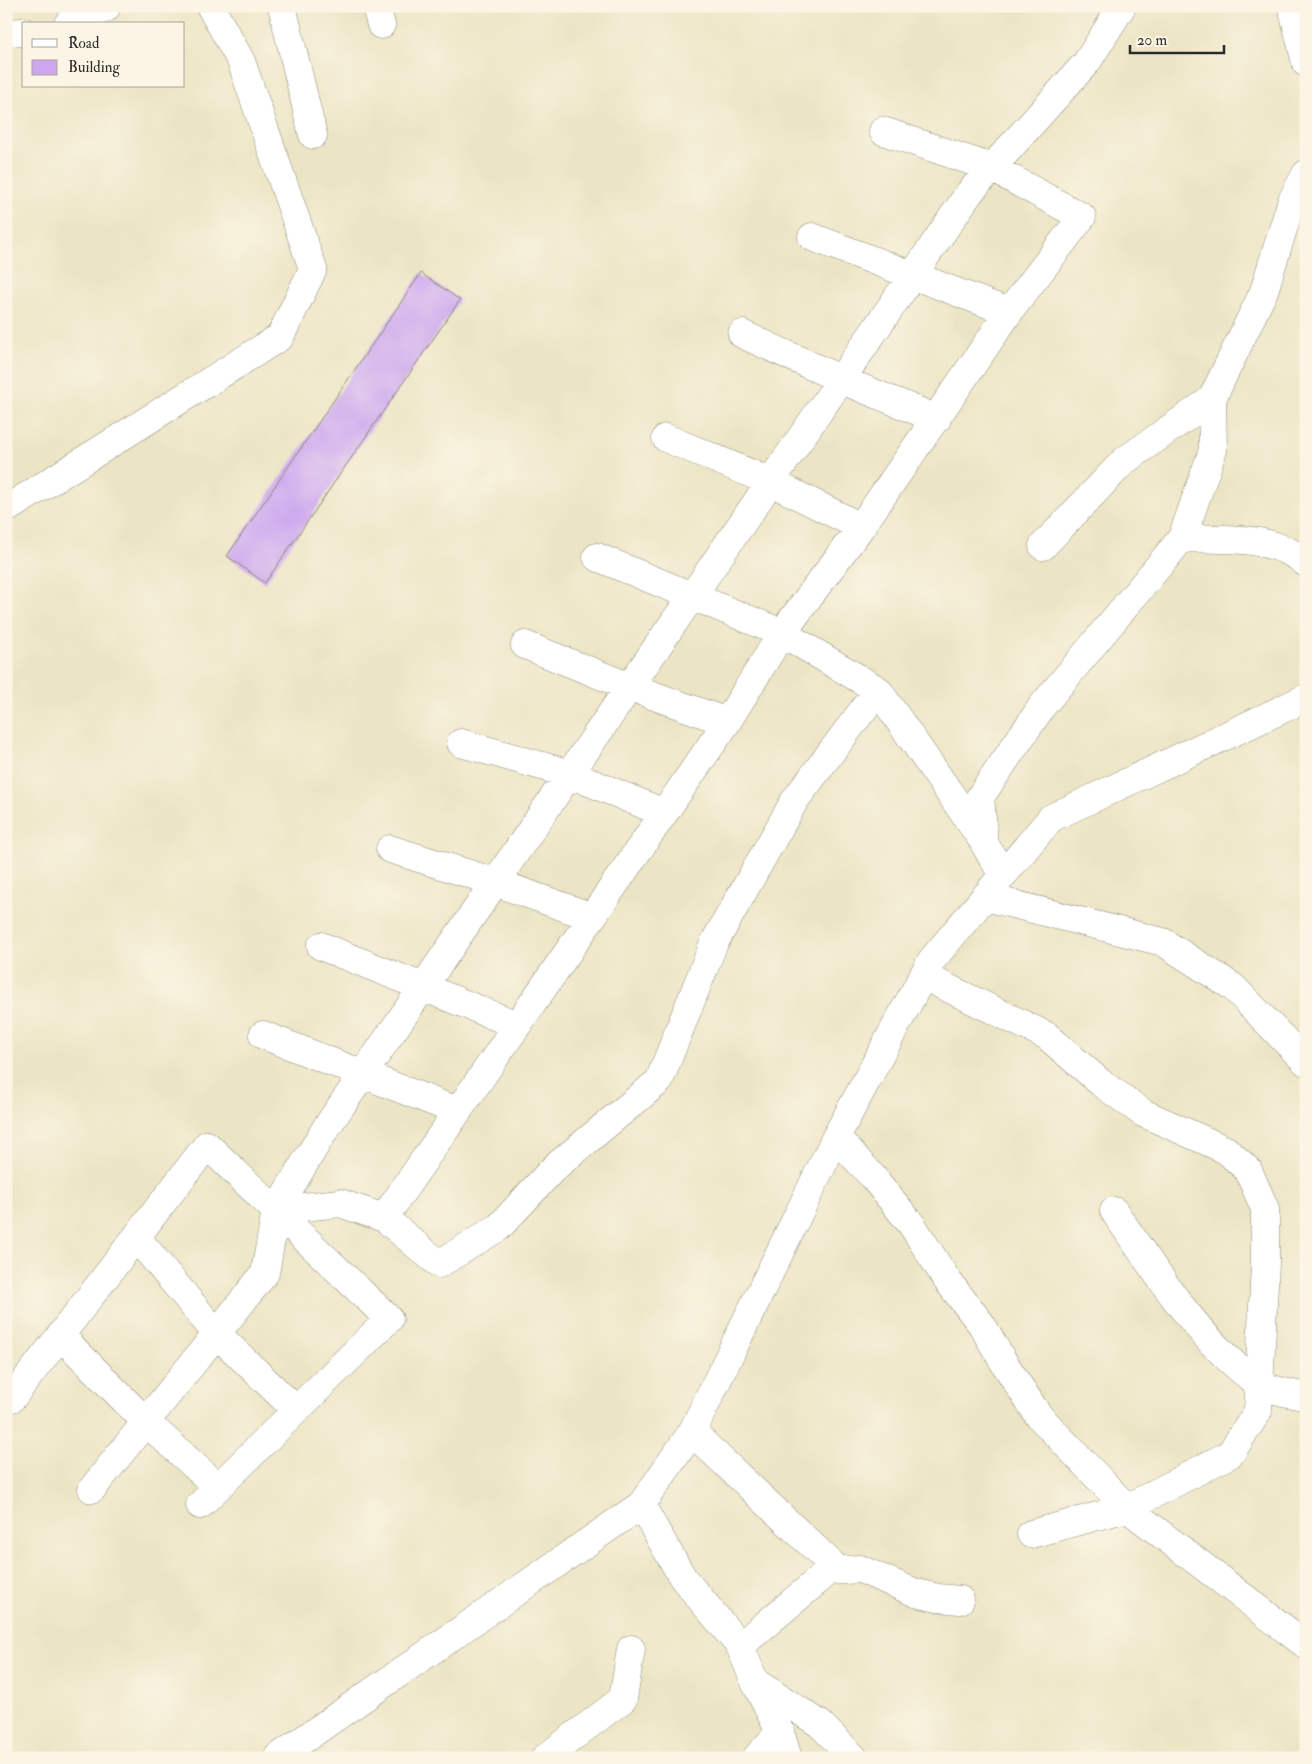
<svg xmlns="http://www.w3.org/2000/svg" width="1312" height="1764" font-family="'IM FELL Double Pica',serif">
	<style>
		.building { fill: #cca7ef }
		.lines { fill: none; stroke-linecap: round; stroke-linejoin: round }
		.street-casing { stroke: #8c8878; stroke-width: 29 }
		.secondary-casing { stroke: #8c8878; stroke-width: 29 }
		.street { stroke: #fff; stroke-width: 28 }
		.secondary { stroke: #fff; stroke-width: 28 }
	</style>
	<rect width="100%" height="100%" fill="#fcf5e5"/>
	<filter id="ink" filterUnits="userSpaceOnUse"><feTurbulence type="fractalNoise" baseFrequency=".02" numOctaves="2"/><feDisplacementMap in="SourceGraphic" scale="10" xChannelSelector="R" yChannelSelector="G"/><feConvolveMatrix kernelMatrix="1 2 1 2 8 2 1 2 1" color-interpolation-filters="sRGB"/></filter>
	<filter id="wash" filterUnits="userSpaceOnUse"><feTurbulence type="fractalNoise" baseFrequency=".0096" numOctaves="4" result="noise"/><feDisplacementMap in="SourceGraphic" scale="20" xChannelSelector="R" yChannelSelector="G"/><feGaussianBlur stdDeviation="1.12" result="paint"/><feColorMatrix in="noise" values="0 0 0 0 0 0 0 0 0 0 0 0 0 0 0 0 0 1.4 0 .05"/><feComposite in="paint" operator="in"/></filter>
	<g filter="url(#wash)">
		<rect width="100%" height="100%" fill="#ece5c5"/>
		<g id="blocks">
			<path class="building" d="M421,273L460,300L265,583L227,556Z"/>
		</g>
	</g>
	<g filter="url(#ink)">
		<use href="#blocks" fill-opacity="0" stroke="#8c8878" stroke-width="1"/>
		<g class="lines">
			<defs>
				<path id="street" d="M282,6L313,135
					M376,6L381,25
					M68,24L106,8
					M6,33L24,32
					M812,237L1009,312
					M742,334L842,380L937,419
					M666,438L771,482L861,527
					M8,508L280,337L313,269L241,61L210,6
					M1182,538C1222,540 1273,534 1306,563
					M1043,546L1124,461L1212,399
					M597,557L782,633L878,690L983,841
					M525,645L630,687L727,722
					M461,743L570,774L664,813
					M390,849L495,882L592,917
					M1003,875L984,843L980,797L1043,705L1182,538L1213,450L1212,399L1264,291L1292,200L1306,174
					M985,897L1163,942L1233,987L1306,1062
					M321,946L517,1025
					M923,976L1047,1036L1101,1083L1143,1113L1226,1150L1248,1170L1265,1209V1263L1258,1411L1230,1454L1127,1508L1031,1534
					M263,1035L457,1111
					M836,1137L872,1176L912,1225L947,1280L982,1325L1003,1361L1038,1415L1127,1508L1306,1645
					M276,1210L340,1203L384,1218L439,1264L499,1227L554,1168L659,1081L714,943L795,800L878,690
					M1114,1211C1153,1268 1201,1344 1258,1383C1270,1391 1292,1393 1306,1397
					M384,1218L727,722L782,633L861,527L1009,312L1082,217L992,168L883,131
					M136,1237L217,1334L296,1410
					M61,1336L146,1422L218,1487
					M12,1398L207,1145L389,1319L200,1505
					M692,1432L838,1570
					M92,1489L265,1273L276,1210L326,1128L970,192L1087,62L1122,6
					M740,1646L829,1571L860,1569L916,1593L938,1598L960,1600
					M755,1682L820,1724L854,1758
					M277,1758L641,1505
					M545,1758L623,1699L631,1649
					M756,1758L780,1732"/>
				<path id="secondary" d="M1292,6L1306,63
					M788,1758L780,1732L755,1682L740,1646L683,1578L641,1505L692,1432L836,1137L931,961L1051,818L1306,698"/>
			</defs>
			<use href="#street" class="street-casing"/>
			<use href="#secondary" class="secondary-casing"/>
			<use href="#street" class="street"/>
			<use href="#secondary" class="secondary"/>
		</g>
	</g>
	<rect width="1312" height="1764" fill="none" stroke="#fcf5e5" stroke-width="25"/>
	<rect x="22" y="22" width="162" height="65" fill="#fcf5e5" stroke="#a8a49b"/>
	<rect x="32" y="39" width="25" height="8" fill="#ffffff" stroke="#a8a49b"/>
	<text x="68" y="48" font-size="15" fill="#2b2b2b">Road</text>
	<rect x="32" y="60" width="25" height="15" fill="#cca7ef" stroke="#a8a49b"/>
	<text x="68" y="72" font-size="15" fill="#2b2b2b">Building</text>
	<path d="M1130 45v8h94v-8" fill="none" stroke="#2b2b2b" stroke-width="2.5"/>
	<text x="1137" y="45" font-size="15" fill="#2b2b2b" stroke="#fcf5e5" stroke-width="4" paint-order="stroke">20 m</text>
</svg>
